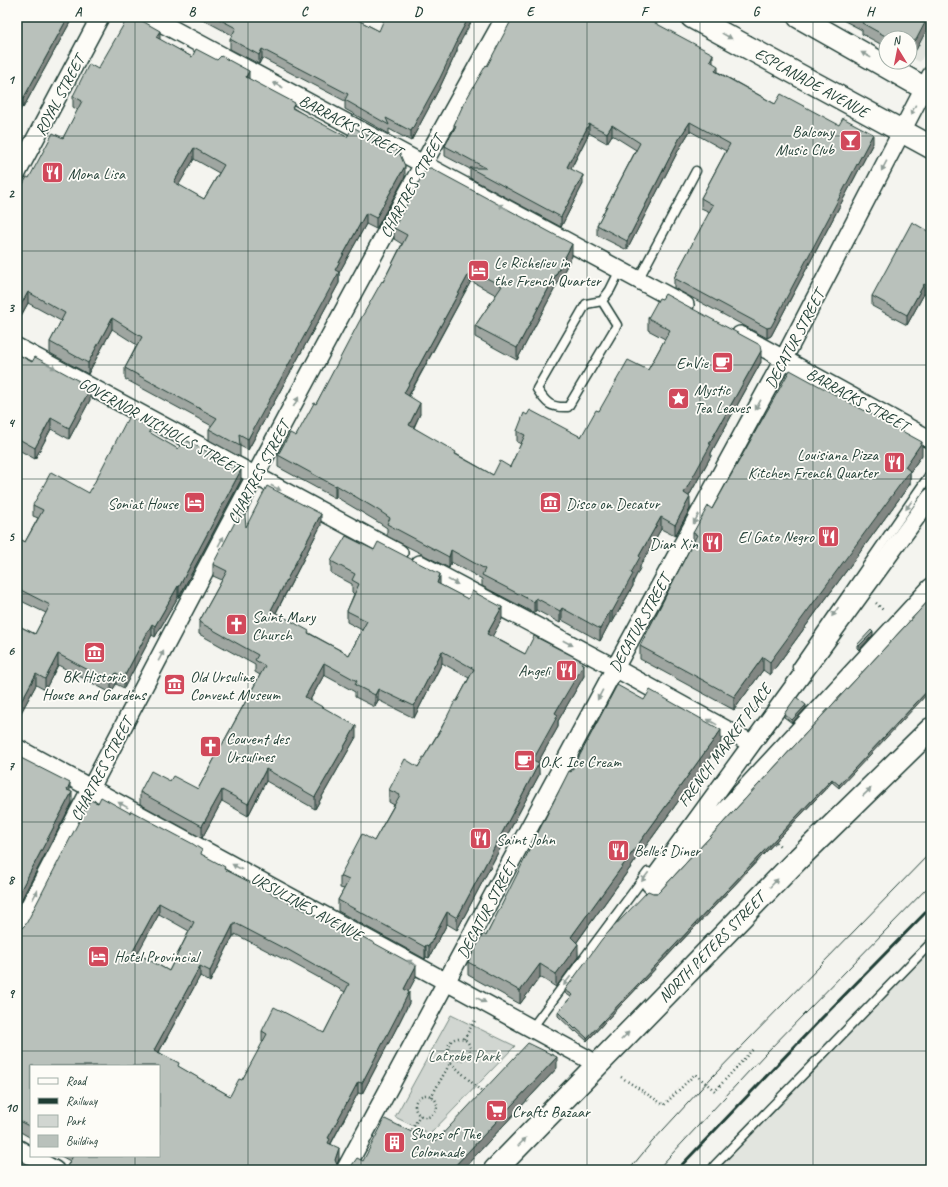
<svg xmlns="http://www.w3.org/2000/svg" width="948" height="1187" font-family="Caveat,sans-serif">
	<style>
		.built { fill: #e2e5df }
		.green { fill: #d1d6d1; stroke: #788a82 }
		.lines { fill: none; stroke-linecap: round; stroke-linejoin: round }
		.lane-casing { stroke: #1f3d34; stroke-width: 11 }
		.street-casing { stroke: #1f3d34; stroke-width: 20 }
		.secondary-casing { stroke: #1f3d34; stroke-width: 25 }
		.path { stroke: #1f3d34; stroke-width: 2.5; stroke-dasharray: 1 3; stroke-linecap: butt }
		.lane { stroke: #fdfcf7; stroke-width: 8 }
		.street { stroke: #fdfcf7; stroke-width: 17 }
		.secondary { stroke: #fdfcf7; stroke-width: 22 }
		.tram { stroke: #1f3d34; stroke-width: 1 }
		.rail { stroke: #1f3d34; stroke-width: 3 }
		.wall { fill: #9fa6a1; stroke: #1f3d34; fill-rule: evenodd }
		.shaded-wall { fill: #828783; stroke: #1f3d34 }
		.building { fill: #b9c1bb; stroke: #1f3d34; fill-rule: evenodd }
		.oneway { fill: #8e9c96 }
		.grid { fill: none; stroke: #1f3d34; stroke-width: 1; stroke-opacity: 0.55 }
		.labels { text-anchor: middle; stroke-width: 3.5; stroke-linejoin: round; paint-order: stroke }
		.street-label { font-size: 16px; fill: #1f3d34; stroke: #fdfcf7 }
		.poi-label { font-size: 16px; fill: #1f3d34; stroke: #fdfcf7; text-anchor: start }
		.park-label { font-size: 16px; fill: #435c53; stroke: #fdfcf7 }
		.neatline { fill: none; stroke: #1f3d34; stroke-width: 1.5 }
		.grid-label { font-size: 13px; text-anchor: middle; font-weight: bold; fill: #1f3d34 }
	</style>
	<rect width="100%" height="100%" fill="#f4f4ef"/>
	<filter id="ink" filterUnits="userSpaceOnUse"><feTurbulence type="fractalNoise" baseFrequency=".025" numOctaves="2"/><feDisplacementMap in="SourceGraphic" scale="8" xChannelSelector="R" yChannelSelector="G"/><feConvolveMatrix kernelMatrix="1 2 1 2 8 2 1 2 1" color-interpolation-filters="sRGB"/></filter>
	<g filter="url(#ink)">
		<path class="built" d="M847,17H931V42L920,62L910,57V38H886V44L844,22Z
			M931,942V1170H712Z"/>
		<path class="green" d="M451,1015L515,1046L430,1134L395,1117Z"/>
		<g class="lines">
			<defs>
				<path id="lane" d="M638,280L696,171
					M602,301L617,325L568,407C550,408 546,403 537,389L586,304L602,301L610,290L620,270
					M797,667L931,473
					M532,1028L648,872
					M712,1170L715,1165L931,943"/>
				<path id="street" d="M150,17L685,305
					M17,173L100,17
					M740,335L931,440
					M17,347L399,553
					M931,497L650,884L654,887L931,587
					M420,564L615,668L747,741
					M17,748L597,1064
					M17,930C176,624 336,318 505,17
					M17,1148L55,1170
					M345,1170L615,668L784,358L931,75"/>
				<path id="secondary" d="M692,17L931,147
					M799,17L931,92
					M495,1170L796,861L931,729"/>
			</defs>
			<use href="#lane" class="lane-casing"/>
			<use href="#street" class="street-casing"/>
			<use href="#secondary" class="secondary-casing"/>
			<path class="path" d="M876,603L884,611
				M776,842L781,847
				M448 1049a11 11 0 1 1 22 0a11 11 0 1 1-22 0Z
				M464,1039L476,1019
				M451,1063L482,1092
				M621,1077L664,1105L695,1074L715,1091L754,1048
				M415 1106a11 11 0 1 1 22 0a11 11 0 1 1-22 0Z
				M431,1097L453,1058
				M410,1133L420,1115
				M432,1144L445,1131"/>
			<use href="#lane" class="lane"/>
			<use href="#street" class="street"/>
			<use href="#secondary" class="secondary"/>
			<path class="tram" d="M629,1170L652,1142L711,1078L931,852
				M657,1170L765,1054L931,884"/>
			<path class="rail" d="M677,1170L818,1022L931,907"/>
		</g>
		<path class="wall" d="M17,17H73L23,108L22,107Z
			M198,17H352L379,31L457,48V51L440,87L411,141L389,129V134L345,109V101L262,58L259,64L230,49V39L232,35Z
			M843,17H931L916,50L910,38H886V47L862,34V30L843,20Z
			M160,40L192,57L249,79L295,109L405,177L376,229L366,224L339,273V283L248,450L240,446V457L209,440V429L212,426L125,379V368L137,345L112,329L88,374L50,353V342L61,321L28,303L17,323V195L29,178L63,138L78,110L73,107V96L98,69ZM194,159L219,173L204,199L178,185Z
			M713,63L718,72L775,104L873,143L771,336L767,338L674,288V278L710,212L701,208V198L726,151L690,131L679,149L627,250L597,235V225L636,150L612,135L607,143L589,133L571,169L583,184L561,227L470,178V169L445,156V146L454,130V125L487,66Z
			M394,228L572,256L517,360L475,337V326L496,295L471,281L409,396L420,414L414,428L456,454L493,475L510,467L521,444L517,442V431L527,415L581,437L599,411L648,370L665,339L648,330V318L761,362L711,453V456L689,496L690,509L675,536L661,529L640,566V568L633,582V586L612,623L610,622L600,641L562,620L560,623L536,610L534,613L482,586V579L451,562L449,568L387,536V528L378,522L336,497L335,498L278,467V455L296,436L316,404L383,282L402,244L394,239Z
			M931,233V298L924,294L907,325L872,306V296Z
			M17,354L79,383L90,400L69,439L51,429L35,459L17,449Z
			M151,434L178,449L241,480L179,597H178L155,637L152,635L124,688L116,684L111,693L58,665L45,690L36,685L17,720V625L35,634L46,613L17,599V537L25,542L38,518L33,516V505L89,493Z
			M922,455L910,472V484L770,675L763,670L734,710L640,659V646L693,542V533L712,509Z
			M321,525L276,613L309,633L349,655L362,630L347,622V611L354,594L352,592V584L331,573V561L440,585L502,619L492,636L525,654L582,664L584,676L558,721V727L538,762L539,775L457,930L447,924L429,958L426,957L425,959L338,911V900L344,889L340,888V876L374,841L394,805L389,802V790L418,767L457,701L469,678L442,663L414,718L378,700L375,707L355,697V692L324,675L310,700L356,737L315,809L266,781L248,816L222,801L202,838L140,804V792L170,781L198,789L260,675L255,672V665L199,634V622L222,580L213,576V564L246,527Z
			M931,598L839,788L832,782L587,1041L576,1031L575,1032L558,1016V1012L571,997L565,993V990L653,893H658L661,890Z
			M873,635L859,650L857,648V645Z
			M806,708L792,723L784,717V714Z
			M721,742L577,942L578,957L556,987L540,977L520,1004L468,975V962L486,936L571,772Z
			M202,855L225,869L416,977L408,991L409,1003L398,1025L362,1094L358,1093L331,1144L339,1159L337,1165L341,1168L345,1169L350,1168L363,1161L434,1143L557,1068L462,1170H65L70,1161L61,1156H159L31,1066V1138L17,1130V929L22,928ZM159,914L189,931L169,971L137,953ZM235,934L285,960V959L345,992L324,1033L262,1031V1042L263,1043L242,1080L230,1096L179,1067L159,1052L200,976L210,982L233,936H235Z"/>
		<path class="shaded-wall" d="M68,17H73L23,108V99Z
			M469,17H474L457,48V51L440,87L411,141V131L456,41Z
			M928,17H931V22L916,50L910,52V42Z
			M160,31V41L156,37Z
			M262,49V58L259,64V55Z
			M713,54V64L710,61Z
			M718,66V75L715,71Z
			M249,71V82L246,77Z
			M22,99V107L17,116V107Z
			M690,122V131L679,149L627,250V241L679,139Z
			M589,124V133L567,176V167Z
			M612,125V135L607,143V133Z
			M873,134V143L771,336L767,338V328Z
			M194,148V159L174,193V182Z
			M405,166V177L376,229V218Z
			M583,175V184L561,227V217Z
			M366,213V224L339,273V283L248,450V439L335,270Z
			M572,244V256L517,360V348Z
			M471,270V281L404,404V393Z
			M924,284V294L907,325V315Z
			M28,292V303L17,323V312Z
			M112,318V329L88,374V363Z
			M761,351V362L711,453V456L684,505V493L709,444Z
			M90,389V400L69,439V428Z
			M420,403V414L409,437V425Z
			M51,418V429L35,459V448Z
			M922,442V455L910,472V484L770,675V662Z
			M241,470V480L179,597V587Z
			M336,485V497L335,498V486Z
			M690,497V509L675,536V525Z
			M321,514V525L271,622V610Z
			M661,517V529L640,566V568L633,582V586L612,623V612L639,556Z
			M451,550V562L449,568V557Z
			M440,574V586L437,583Z
			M178,586V597L155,637V626Z
			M536,598V610L534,613V602Z
			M502,607V619L487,646V634Z
			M562,608V620L560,623V611Z
			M610,611V622L600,641V629Z
			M152,624V635L124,688V677Z
			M873,632V635L859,650V646Z
			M442,651V663L414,718V706Z
			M58,654V665L45,690V679Z
			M763,657V670L734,710V697Z
			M582,661V668L584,664V676L558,721V727L533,771V760L555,713Z
			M324,663V675L305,709V697Z
			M116,673V684L111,693V682Z
			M36,674V685L17,720V709Z
			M931,687V690L839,788V785Z
			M378,689V700L375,707V695Z
			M806,705V708L792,723V720Z
			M356,726V737L315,809V797Z
			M721,730V742L571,950V937Z
			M539,763V775L457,930V918Z
			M266,769V781L248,816V804Z
			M832,779V782L587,1041V1038Z
			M70,783V794L67,790Z
			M222,790V801L202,838V826Z
			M72,792V803L17,908V897Z
			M159,903V914L133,962V951Z
			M447,912V924L429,958V946Z
			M233,925V936L210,982V971Z
			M578,944V957L556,987V974Z
			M426,945V957L425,959V947Z
			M540,964V977L520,1004V991Z
			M200,966V976L154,1061V1050Z
			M416,966V977L404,1000V989Z
			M409,992V1003L398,1025L362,1094V1083Z
			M557,1057V1068L462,1170H451Z
			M358,1082V1093L330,1145L328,1154V1138Z
			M339,1148V1159L335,1170V1160Z"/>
		<path class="building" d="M17,17H68L23,99H22L17,107Z
			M128,17H131L136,20L137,18L160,31L156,37L192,57L196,49L217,60L221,56L249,71L246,77L295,103L292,108L347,137L353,127L399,152L405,166L376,218L366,213L335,270L339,272L248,439L239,434L240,446L209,429L217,418L125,368L142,337L112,318L88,363L50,342L65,313L28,292L17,312V195L27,177L29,178L53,133L63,138L82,101L73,96L89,64L98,69ZM194,148L224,165L204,199L174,182Z
			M215,17H352L379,31L385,17H469L456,41L457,42L440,78L411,131L386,118L389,125L345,100L348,94L262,49L259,55L230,39L236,28Z
			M513,17H626L637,22L640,17H644L713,54L710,61L718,66L715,71L775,104L781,94L839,125L843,118L873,134L771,327L767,328L674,278L713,205L701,198L730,144L690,122L679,139L627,241L597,225L640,143L612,125L607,133L589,124L567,167L583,175L561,217L470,168H486L445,146L456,126L454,125L463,105L486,65L487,66Z
			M858,17H928L916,40L910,42V38H889L862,23L864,20Z
			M429,168H431L572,244L517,348L475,326L502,286L471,270L404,393L420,403L409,425L456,452L455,454L493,475L500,461L510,467L525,435L517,431L524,413L527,415L530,410L581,437L596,410L599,411L628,360L648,370L670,330L648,318L659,298L662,299L665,294L760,345L761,351L709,444H711L684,493L690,497L675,525L661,517L639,556L640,557L631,573L633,574L612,612L610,611L600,629L562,608L560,611L536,598L534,602L482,575L485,569L451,550L449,557L387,524L390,518L378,510L336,485L335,486L278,455L290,433L296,436L314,403L316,404L359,322L382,281L383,282L407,235L394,228L424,172Z
			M912,222L931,233V288L924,284L907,315L872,296Z
			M17,354L32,362L35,357L79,381L78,383L90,389L69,428L51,418L35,448L17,438Z
			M790,370L922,442L905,467L910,471L770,662L763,657L734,697L640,646L697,535L693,533L708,506L712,509Z
			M129,416L151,428L149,432L178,449L184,439L241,470L179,587L178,586L155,626L152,624L124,677L116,673L111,682L58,654L45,679L36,674L17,709V625L35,634L50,605L17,588V537L25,542L43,510L33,505L51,472L89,493Z
			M267,486L321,514L271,610L309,631L308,633L349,655L367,621L347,611L359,584L352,580L355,574L331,561L346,536L374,550L378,542L440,574L437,583L468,599L472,591L502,607L487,634L525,654L534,636L582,661L581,663L584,664L555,713L558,715L533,760L539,763L457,918L447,912L429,946L426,945L425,947L338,900L349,880L340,876L362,834L374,841L400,795L389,790L405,759L418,767L441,729L455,701H457L474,669L442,651L414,706L378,689L375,695L355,685L357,681L324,663L305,697L356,726L315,797L266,769L248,804L222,790L202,826L140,792L151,771L170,781L173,776L198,789L265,666L255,660L258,655L199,622L227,571L213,564L244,505L246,527Z
			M931,598V687L839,785L832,779L587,1038L576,1028L575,1029L558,1012L573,995L565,990L602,939L648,891L653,893H658L661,890Z
			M871,630L873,632L859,646L857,645Z
			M617,685L644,700L650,690L721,730L571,937L578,944L556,974L540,964L520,991L468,962L483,934L486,936L569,771L571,772Z
			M796,697L806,705L792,720L784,714Z
			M17,756L70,783L67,790L72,792L17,897Z
			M101,797L130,813L131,811L193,844L202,850L201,854L225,867L224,869L326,921L328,918L416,966L404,989L409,992L398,1014L362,1083L358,1082L328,1138L330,1139L328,1143L339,1148L335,1160L337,1165L341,1168L345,1169L350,1168L357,1158L363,1161L385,1119L434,1143L528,1043L557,1057L451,1170H65L73,1156H159V1066H31V1127L17,1120V929L22,928L26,924L90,800L98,803ZM159,903L194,922L169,971L133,951ZM235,923L285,949V948L349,984L324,1033L274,1007L262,1031L267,1034L242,1080L239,1079L230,1096L178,1066L179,1063L154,1050L200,966L210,971L233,925H235Z"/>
		<defs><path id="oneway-solid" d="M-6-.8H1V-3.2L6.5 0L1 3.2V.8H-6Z"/></defs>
		<g class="oneway">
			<use href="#oneway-solid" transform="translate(727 36) rotate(29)"/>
			<use href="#oneway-solid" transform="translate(866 55) rotate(-151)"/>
			<use href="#oneway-solid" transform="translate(278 85) rotate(-152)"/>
			<use href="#oneway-solid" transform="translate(913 110) rotate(117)"/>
			<use href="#oneway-solid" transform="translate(884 166) rotate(118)"/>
			<use href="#oneway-solid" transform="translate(503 207) rotate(-152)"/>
			<use href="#oneway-solid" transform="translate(51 366) rotate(29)"/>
			<use href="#oneway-solid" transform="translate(296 402) rotate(-62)"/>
			<use href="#oneway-solid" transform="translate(758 405) rotate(119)"/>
			<use href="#oneway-solid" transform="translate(276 488) rotate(28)"/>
			<use href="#oneway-solid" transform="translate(909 505) rotate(125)"/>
			<use href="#oneway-solid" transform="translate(696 519) rotate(119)"/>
			<use href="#oneway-solid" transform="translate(221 541) rotate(-62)"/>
			<use href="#oneway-solid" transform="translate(453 582) rotate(28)"/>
			<use href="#oneway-solid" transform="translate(835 612) rotate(125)"/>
			<use href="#oneway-solid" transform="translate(568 643) rotate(28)"/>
			<use href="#oneway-solid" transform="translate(161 656) rotate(-62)"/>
			<use href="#oneway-solid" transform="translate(600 695) rotate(118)"/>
			<use href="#oneway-solid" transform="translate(712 722) rotate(-151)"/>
			<use href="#oneway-solid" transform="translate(867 792) rotate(-44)"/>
			<use href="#oneway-solid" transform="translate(123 805) rotate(-151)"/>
			<use href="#oneway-solid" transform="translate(237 867) rotate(-151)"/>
			<use href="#oneway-solid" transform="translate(645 877) rotate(127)"/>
			<use href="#oneway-solid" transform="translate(774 883) rotate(-46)"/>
			<use href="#oneway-solid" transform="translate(35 895) rotate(-62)"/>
			<use href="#oneway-solid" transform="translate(412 963) rotate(-151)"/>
			<use href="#oneway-solid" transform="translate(567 981) rotate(127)"/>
			<use href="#oneway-solid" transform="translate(481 1000) rotate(28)"/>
			<use href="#oneway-solid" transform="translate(625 1036) rotate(-46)"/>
			<use href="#oneway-solid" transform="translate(522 1142) rotate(-46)"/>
		</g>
	</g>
	<path class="grid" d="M135,17V1066M248,17V1170M361,17V1170M474,17V1170M587,17V1170M700,17V1170M813,17V1170M17,136H931M17,251H931M17,365H931M17,479H931M17,594H931M17,708H931M17,822H931M17,936H931M17,1051H931M135,1156V1170"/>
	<defs>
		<symbol id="bar-square" viewBox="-11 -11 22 22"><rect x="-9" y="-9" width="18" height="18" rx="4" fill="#d1495b" stroke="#fdfcf7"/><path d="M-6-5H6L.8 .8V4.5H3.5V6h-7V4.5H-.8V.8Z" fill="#fff"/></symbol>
		<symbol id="restaurant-square" viewBox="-11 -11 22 22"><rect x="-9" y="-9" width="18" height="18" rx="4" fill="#d1495b" stroke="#fdfcf7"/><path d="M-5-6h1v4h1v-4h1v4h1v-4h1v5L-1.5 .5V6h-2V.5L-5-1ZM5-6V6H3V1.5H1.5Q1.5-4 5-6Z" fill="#fff"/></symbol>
		<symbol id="hotel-square" viewBox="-11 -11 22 22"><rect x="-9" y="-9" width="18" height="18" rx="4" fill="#d1495b" stroke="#fdfcf7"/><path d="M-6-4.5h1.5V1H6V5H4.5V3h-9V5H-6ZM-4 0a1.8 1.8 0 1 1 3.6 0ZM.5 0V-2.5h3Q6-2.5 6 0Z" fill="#fff"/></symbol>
		<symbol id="cafe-square" viewBox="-11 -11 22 22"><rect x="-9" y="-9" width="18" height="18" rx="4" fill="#d1495b" stroke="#fdfcf7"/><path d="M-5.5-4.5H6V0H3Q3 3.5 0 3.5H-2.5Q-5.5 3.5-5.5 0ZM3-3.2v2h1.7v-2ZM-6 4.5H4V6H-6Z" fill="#fff"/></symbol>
		<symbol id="sight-square" viewBox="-11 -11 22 22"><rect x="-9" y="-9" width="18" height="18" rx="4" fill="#d1495b" stroke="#fdfcf7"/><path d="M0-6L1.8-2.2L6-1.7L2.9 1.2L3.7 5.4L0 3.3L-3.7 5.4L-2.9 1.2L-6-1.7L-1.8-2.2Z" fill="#fff"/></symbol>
		<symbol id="museum-square" viewBox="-11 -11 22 22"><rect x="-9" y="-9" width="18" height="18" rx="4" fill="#d1495b" stroke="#fdfcf7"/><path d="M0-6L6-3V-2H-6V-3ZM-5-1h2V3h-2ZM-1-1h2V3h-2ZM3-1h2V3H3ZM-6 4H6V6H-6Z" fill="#fff"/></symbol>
		<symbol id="church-square" viewBox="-11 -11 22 22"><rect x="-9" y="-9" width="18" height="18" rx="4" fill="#d1495b" stroke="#fdfcf7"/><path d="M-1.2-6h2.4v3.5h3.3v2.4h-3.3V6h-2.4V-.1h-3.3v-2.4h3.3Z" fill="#fff"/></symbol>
		<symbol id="supermarket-square" viewBox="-11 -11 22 22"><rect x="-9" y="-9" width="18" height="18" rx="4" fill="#d1495b" stroke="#fdfcf7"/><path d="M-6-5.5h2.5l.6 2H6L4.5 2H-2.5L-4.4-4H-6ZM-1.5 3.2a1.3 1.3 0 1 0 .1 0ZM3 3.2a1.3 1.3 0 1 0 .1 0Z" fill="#fff"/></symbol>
		<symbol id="building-square" viewBox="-11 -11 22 22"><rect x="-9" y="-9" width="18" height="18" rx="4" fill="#d1495b" stroke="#fdfcf7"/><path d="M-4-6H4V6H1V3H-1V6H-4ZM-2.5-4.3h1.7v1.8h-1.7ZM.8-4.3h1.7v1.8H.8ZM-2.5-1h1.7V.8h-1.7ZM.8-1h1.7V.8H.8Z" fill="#fff"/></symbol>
	</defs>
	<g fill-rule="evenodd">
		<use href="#bar-square" x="838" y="128" width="25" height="25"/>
		<use href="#restaurant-square" x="40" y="160" width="25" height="25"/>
		<use href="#hotel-square" x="466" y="258" width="25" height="25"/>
		<use href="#cafe-square" x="710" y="350" width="25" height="25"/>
		<use href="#sight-square" x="666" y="386" width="25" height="25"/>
		<use href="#restaurant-square" x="882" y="450" width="25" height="25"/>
		<use href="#hotel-square" x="182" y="490" width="25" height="25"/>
		<use href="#museum-square" x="538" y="490" width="25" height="25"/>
		<use href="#restaurant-square" x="816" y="524" width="25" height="25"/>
		<use href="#restaurant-square" x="700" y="530" width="25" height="25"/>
		<use href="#church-square" x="224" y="612" width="25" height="25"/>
		<use href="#museum-square" x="82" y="640" width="25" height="25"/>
		<use href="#restaurant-square" x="554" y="658" width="25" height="25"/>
		<use href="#museum-square" x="162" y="672" width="25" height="25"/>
		<use href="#church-square" x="198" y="734" width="25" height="25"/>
		<use href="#cafe-square" x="512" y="748" width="25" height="25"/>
		<use href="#restaurant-square" x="468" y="826" width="25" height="25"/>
		<use href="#restaurant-square" x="606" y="838" width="25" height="25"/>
		<use href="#hotel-square" x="86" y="944" width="25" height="25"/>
		<use href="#supermarket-square" x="484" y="1098" width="25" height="25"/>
		<use href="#building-square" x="382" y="1130" width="25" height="25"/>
	</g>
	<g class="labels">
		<g class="street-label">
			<text transform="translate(812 82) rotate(29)" y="6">ESPLANADE AVENUE</text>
			<text transform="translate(59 95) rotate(-62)" y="6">ROYAL STREET</text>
			<text transform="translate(351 125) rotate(28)" y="6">BARRACKS STREET</text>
			<text transform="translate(411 186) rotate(-61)" y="6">CHARTRES STREET</text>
			<text transform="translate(794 339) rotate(-62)" y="6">DECATUR STREET</text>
			<text transform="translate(858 399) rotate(29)" y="6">BARRACKS STREET</text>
			<text transform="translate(160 425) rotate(29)" y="6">GOVERNOR NICHOLLS STREET</text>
			<text transform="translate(258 472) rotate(-62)" y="6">CHARTRES STREET</text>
			<text transform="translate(639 623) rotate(-61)" y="6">DECATUR STREET</text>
			<text transform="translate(724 745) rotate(-54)" y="6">FRENCH MARKET PLACE</text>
			<text transform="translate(101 769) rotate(-62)" y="6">CHARTRES STREET</text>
			<text transform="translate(307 906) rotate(29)" y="6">URSULINES AVENUE</text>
			<text transform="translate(486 909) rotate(-62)" y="6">DECATUR STREET</text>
			<text transform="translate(711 947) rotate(-46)" y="6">NORTH PETERS STREET</text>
		</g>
		<g class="poi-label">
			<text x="834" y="137" text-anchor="end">Balcony<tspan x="834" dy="18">Music Club</tspan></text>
			<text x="68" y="179">Mona Lisa</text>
			<text x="494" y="268">Le Richelieu in<tspan x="494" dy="18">the French Quarter</tspan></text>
			<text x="708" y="368" text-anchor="end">EnVie</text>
			<text x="694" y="395">Mystic<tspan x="694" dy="18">Tea Leaves</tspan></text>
			<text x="878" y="460" text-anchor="end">Louisiana Pizza<tspan x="878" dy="18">Kitchen French Quarter</tspan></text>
			<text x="178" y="509" text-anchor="end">Soniat House</text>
			<text x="566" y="509">Disco on Decatur</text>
			<text x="814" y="542" text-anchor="end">El Gato Negro</text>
			<text x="698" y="549" text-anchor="end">Dian Xin</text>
			<text x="252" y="622">Saint Mary<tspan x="252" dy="18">Church</tspan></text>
			<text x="550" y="676" text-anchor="end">Angeli</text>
			<text x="94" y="682" text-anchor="middle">BK Historic<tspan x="94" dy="18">House and Gardens</tspan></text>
			<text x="190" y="682">Old Ursuline<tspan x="190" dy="18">Convent Museum</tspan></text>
			<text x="226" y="744">Couvent des<tspan x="226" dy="18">Ursulines</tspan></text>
			<text x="540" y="767">O.K. Ice Cream</text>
			<text x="496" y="845">Saint John</text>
			<text x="634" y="856">Belle's Diner</text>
			<text x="114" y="962">Hotel Provincial</text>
			<text x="512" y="1117">Crafts Bazaar</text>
			<text x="410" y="1139">Shops of The<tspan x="410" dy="18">Colonnade</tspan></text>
		</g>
		<g class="park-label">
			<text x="464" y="1061">Latrobe Park</text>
		</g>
	</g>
	<rect width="948" height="1187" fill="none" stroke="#fdfcf7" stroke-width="44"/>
	<rect x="30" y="1065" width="130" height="92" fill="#fdfcf7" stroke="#a4b0a9"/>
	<rect x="38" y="1078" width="20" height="6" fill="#fdfcf7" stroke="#a4b0a9"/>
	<text x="66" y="1085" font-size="12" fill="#1f3d34">Road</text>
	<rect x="38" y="1098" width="20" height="6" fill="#1f3d34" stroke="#a4b0a9"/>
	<text x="66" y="1105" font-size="12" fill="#1f3d34">Railway</text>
	<rect x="38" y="1115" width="20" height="12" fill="#d1d6d1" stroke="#a4b0a9"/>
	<text x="66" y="1125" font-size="12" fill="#1f3d34">Park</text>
	<rect x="38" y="1135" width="20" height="12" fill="#b9c1bb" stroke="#a4b0a9"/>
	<text x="66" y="1145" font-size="12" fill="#1f3d34">Building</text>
	<g transform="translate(898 50) rotate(350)"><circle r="19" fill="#fdfcf7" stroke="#a4b0a9"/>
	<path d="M0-3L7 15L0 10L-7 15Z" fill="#d1495b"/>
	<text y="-6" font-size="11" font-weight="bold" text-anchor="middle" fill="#1f3d34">N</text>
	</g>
	<rect x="22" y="22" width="904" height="1143" class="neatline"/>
	<g class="grid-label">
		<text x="78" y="16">A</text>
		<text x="192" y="16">B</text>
		<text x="304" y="16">C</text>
		<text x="418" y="16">D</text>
		<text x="530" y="16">E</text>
		<text x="644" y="16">F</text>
		<text x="756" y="16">G</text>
		<text x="870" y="16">H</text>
		<text x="11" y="84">1</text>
		<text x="11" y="198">2</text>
		<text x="11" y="312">3</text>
		<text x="11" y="427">4</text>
		<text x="11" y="541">5</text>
		<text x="11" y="655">6</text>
		<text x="11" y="770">7</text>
		<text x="11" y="884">8</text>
		<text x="11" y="998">9</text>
		<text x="11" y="1112">10</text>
	</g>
</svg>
